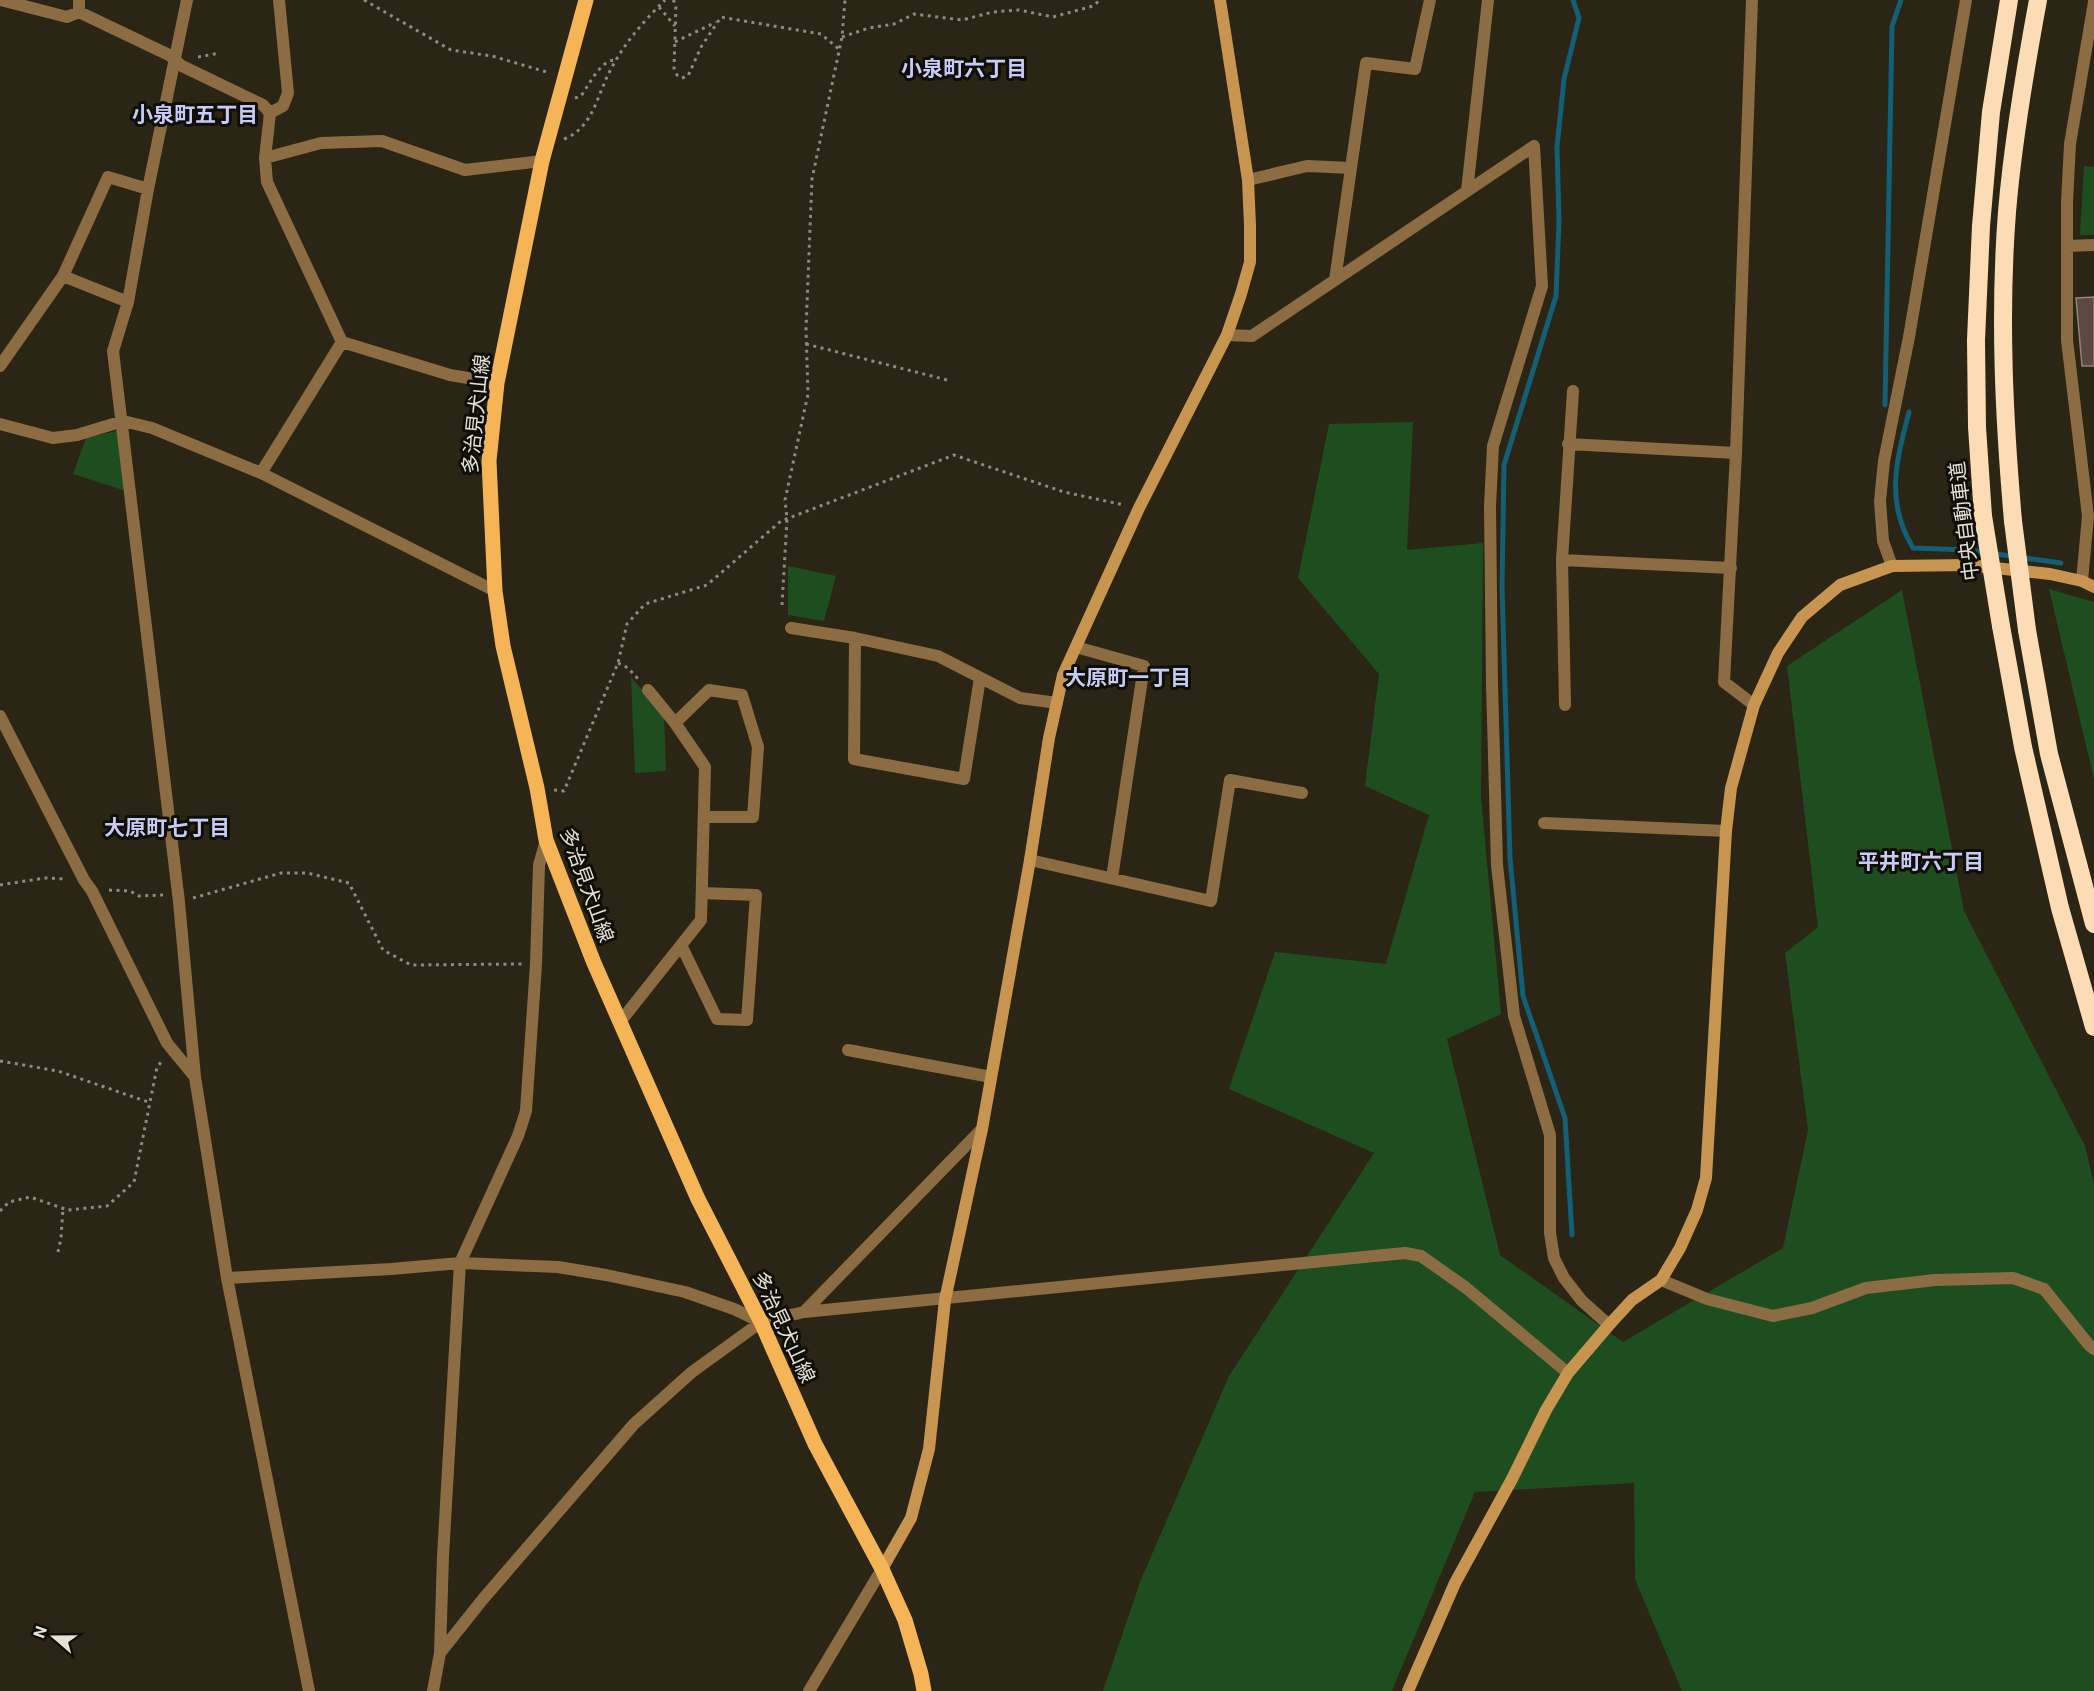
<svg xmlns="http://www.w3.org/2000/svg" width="2094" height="1691" font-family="Roboto,'Noto Sans JP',sans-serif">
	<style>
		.green { fill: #1e4e20 }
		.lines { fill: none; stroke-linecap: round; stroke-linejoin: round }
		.stream { stroke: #135f75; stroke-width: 5 }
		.building { fill: #5c4942; stroke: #968179; stroke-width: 1.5 }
		.path { stroke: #8e8b7e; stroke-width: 3; stroke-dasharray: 3 4.5; stroke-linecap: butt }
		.street { stroke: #8c6d43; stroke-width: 12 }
		.secondary { stroke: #c7954f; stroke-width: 12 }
		.primary { stroke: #f5b456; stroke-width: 15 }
		.highway { stroke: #fbdcb4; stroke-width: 18 }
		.highway-bridge { stroke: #fbdcb4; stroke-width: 18 }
		.labels { text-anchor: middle; stroke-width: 6; stroke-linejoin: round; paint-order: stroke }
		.street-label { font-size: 20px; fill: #e4e1d7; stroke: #100e08 }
		.neighbourhood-label { font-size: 21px; font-weight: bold; fill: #c8cbf6; stroke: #100e08 }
	</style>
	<rect width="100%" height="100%" fill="#2a2515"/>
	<path class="green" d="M2084,166L2094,167V235H2080Z
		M1413,422L1407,550L1483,543L1481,797L1501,1014L1447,1039L1500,1255L1623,1342L1783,1248L1808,1130L1785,953L1818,927L1787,666L1902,590L1964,911L2085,1146L2094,1184V1691H1682L1635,1579L1634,1483L1475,1492L1392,1691H1103L1140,1582L1229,1376L1374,1153L1229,1089L1275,952L1386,964L1429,815L1365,786L1379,674L1298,578L1329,424Z
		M120,430L126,491L73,474L86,438Z
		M788,566L836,576L824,621L788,615Z
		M2049,589L2094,602V779Z
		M631,677L664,715L666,771L635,773Z"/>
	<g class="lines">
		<path class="stream" d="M1885,405L1892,26L1901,0
			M1909,412C1896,463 1885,501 1913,548L1967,550L2061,563
			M1572,1235L1565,1118L1523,996L1510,858L1502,587L1504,465L1556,296L1559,221L1557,147L1564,79L1579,18L1573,0"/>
	</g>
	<path class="building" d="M2094,297V366H2082L2076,298Z"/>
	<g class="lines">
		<path class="path" d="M364,0L451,50L492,56L550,73
			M673,0L676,4L674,68L677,75L682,78L688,76L701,47L721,17L821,34L840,50
			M659,7L675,26
			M842,37L869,28L894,24L914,14L962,20L993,12L1019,10L1053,17L1093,6L1100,0
			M675,42L716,22
			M198,57L220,53
			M575,98L581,96C589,85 601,59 616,60
			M564,139C590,129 596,102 606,79C611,68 618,56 625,46C636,30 651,14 665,0
			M806,344L951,381
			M782,605L787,519L785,500L808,394L806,329L812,179L842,37L845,0
			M618,663L628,668L639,680
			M554,790L564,791L618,663L627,624L645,604L707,585L781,521L954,455L1064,492L1124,505
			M0,885L45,878L67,879
			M109,890L130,891L139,896L163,895
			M193,898L281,873H307L349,883L383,950L411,965L522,964
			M0,1061L58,1071L151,1103
			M0,1211L9,1202L30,1197L68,1210L107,1206L134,1182L157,1067L163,1060
			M58,1252L61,1238L63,1208"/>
		<path class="street" d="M1,0L67,17L79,12
			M79,0V12L169,55L182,66L263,105L270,113L265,158L267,182L342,342L450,375L497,383
			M187,0L148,189L128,302L113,351L179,902L195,1077L227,1278L309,1691
			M1752,0L1736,453L1724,682L1754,705
			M270,113L283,106L288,93L279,0
			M265,158L321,143L382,141L465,170L542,161
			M1248,180L1307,166L1351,168
			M1467,191L1488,0
			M2067,246L2094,245
			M63,276L128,302
			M1335,280L1366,63L1415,69L1430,0
			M1227,335L1252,336L1534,146L1542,286L1493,446L1490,506L1492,683L1497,865L1514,1016L1550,1135V1233L1554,1258L1564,1278L1582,1301L1609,1325
			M0,366L63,276L108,177L148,189
			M0,424L53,438L77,435L123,421L152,428L261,473L495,591
			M1568,444L1736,453
			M261,473L342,342
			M1562,560L1731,568
			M1892,566L1883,541L1880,501L1884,461L1909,337L1966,0
			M2082,581L2088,516L2067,340V202L2070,144L2094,2
			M791,628L855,638L938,656L1020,698L1057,703
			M855,638L854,759L964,779L980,678
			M1076,647L1144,666L1112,878
			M1565,705L1562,560L1573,391
			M0,716L84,880L92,891L167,1043L195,1077
			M675,723L709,690L742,695L758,747L753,817H704
			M1544,823L1726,831
			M1030,860L1211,901L1230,780L1302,793
			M681,945L717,1019L747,1020L756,895L702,893
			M620,1022L701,920L705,767L675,723L648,690
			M848,1050L991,1077
			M227,1278L391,1269L460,1263L558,1267L606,1275L685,1292L734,1309L761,1322
			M1661,1280L1707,1299L1773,1316L1812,1308L1866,1288L1935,1280L2013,1278L2044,1289L2089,1345L2094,1349
			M804,1312L982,1129
			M440,1653L443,1556L460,1263L518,1136L526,1111L536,964L539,865L546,840
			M433,1691L440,1653L483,1599L634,1424L692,1372L761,1322L804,1312L1405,1253L1421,1256L1465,1287L1568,1373
			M809,1691L882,1569"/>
		<path class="secondary" d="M882,1569L911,1518L929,1449L945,1300L982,1129L1030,860L1049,738L1063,675L1139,508L1227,335L1241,294L1250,262V225L1248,180L1220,0
			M1408,1691L1455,1583L1512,1479L1546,1410L1568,1373L1609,1325L1632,1300L1661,1280L1680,1248L1697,1210L1706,1178L1726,831L1731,788L1754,705L1778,653L1802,617L1840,585L1892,566L1968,565L2050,574L2082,581L2094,587"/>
		<path class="primary" d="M586,0L542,161L497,383L489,461L495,591L503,646L537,788L546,840L594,963L698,1199L761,1322L815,1444L882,1569L905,1620L921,1674L924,1691"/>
		<path class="highway" d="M1983,516L1977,427L1976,340L1981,226L1991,112L2009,0
			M2013,521C2004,418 1999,315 2007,212C2013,140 2025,70 2038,0
			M2001,626L2023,747L2060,908L2094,1027
			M2027,630L2049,754L2094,924"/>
		<path class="highway-bridge" d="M1983,516L2001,626
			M2013,521L2027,630"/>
	</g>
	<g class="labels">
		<g class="street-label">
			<text transform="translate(476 414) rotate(-84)" y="7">多治見犬山線</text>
			<text transform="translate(1964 521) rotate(-97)" y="7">中央自動車道</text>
			<text transform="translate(587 885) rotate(70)" y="7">多治見犬山線</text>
			<text transform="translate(784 1327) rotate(65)" y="7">多治見犬山線</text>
		</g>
		<g class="neighbourhood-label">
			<text x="964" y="76">小泉町六丁目</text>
			<text x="195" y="122">小泉町五丁目</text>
			<text x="1128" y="685">大原町一丁目</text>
			<text x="167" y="835">大原町七丁目</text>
			<text x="1921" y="869">平井町六丁目</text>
		</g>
	</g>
	<g transform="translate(54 1637) rotate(290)" stroke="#100e08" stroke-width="4.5" paint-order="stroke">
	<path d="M0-4.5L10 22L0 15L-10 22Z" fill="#e4e1d7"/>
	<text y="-9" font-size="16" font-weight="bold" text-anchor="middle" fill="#e4e1d7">N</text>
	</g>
</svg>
